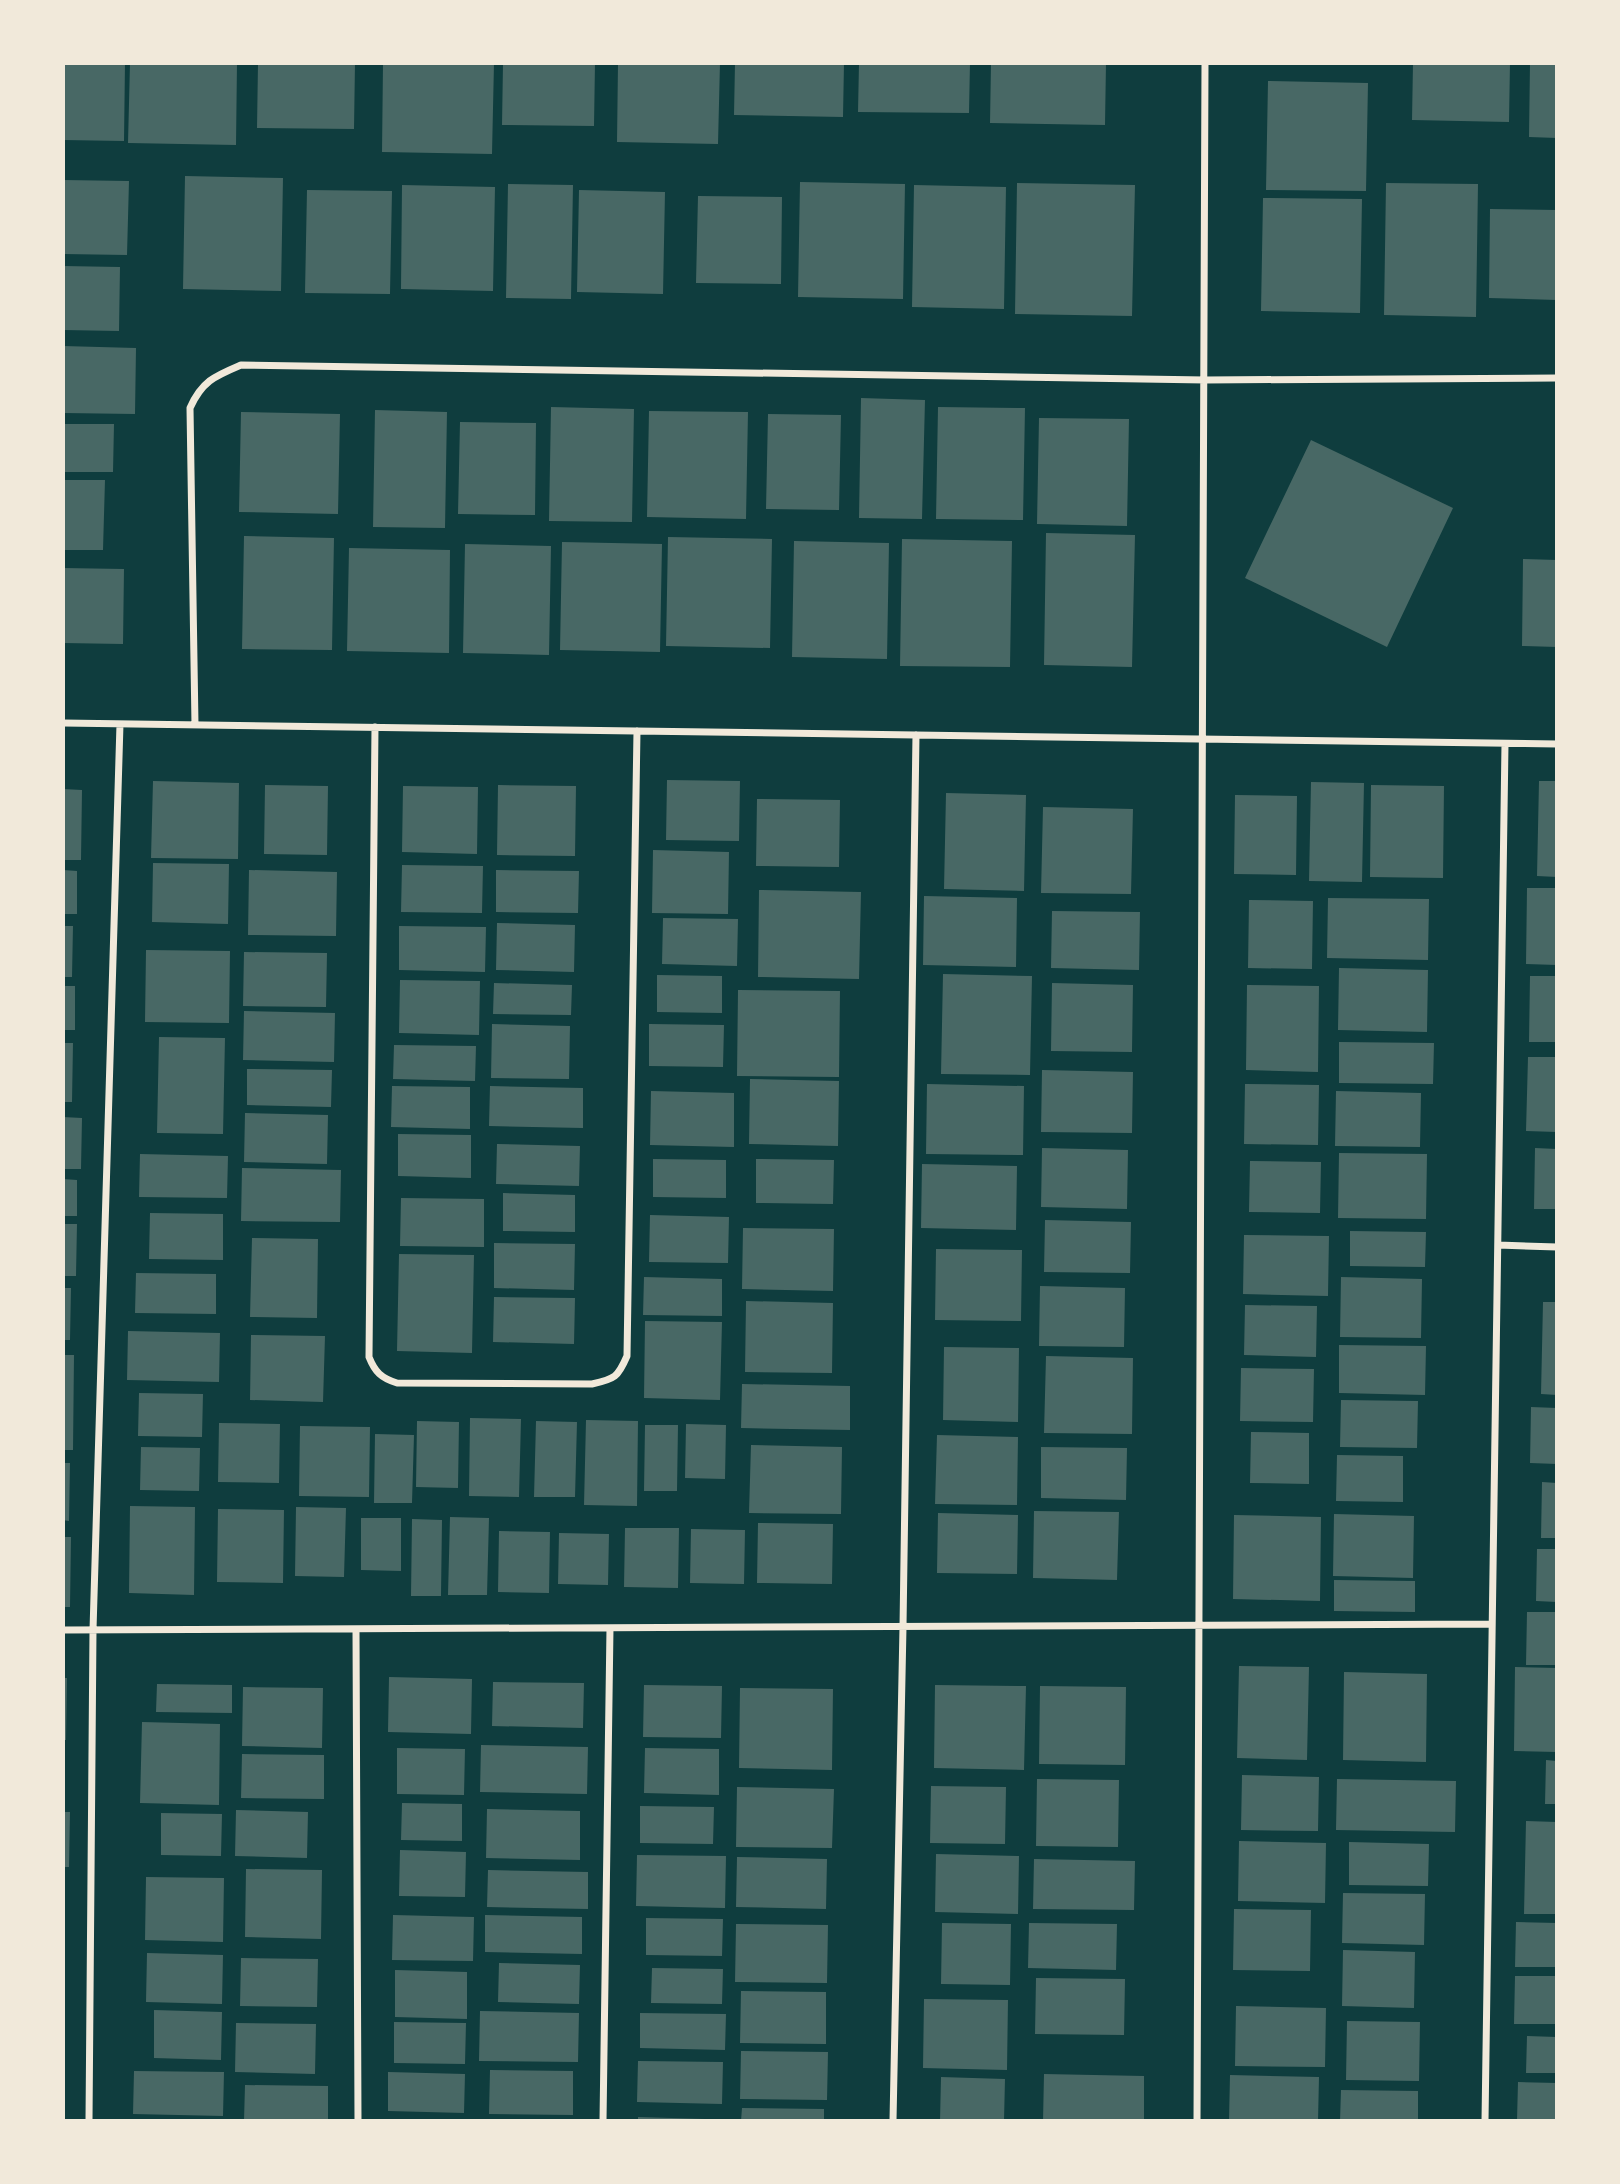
<svg xmlns="http://www.w3.org/2000/svg" width="1620" height="2184" font-family="Signika,sans-serif">
	<style>
		.building { fill: #486865 }
		.lines { fill: none; stroke-linecap: round; stroke-linejoin: round }
		.minor { stroke: #f1e9da; stroke-width: 7 }
	</style>
	<rect width="100%" height="100%" fill="#0f3d3e"/>
	<path class="building" d="M63,63H125L124,141L63,140Z
		M130,63H237L236,145L128,143Z
		M258,63H355L354,129L257,128Z
		M383,63H494L492,154L382,152Z
		M503,63H595L594,126L502,125Z
		M618,63H720L718,144L617,142Z
		M735,63H844L843,117L734,115Z
		M859,63H970L969,113L858,112Z
		M991,63H1106L1105,125L990,123Z
		M1413,63H1510L1509,122L1412,120Z
		M1530,63H1557V138L1529,137Z
		M1268,81L1368,83L1366,191L1266,190Z
		M185,176L283,178L281,291L183,289Z
		M63,180L129,181L127,255L63,254Z
		M800,182L905,184L903,299L798,297Z
		M1017,183L1135,185L1132,316L1015,314Z
		M1386,183L1478,184L1476,317L1384,315Z
		M508,184L573,185L571,299L506,298Z
		M402,185L495,187L493,291L401,289Z
		M914,185L1006,187L1004,309L912,307Z
		M307,190L392,191L390,294L305,293Z
		M579,190L665,192L663,294L577,292Z
		M698,196L782,197L781,284L696,283Z
		M1263,198L1362,199L1360,313L1261,311Z
		M1490,209L1557,210V300L1489,298Z
		M63,266L120,267L119,331L63,330Z
		M63,346L136,348L135,414L63,413Z
		M861,398L925,400L922,519L859,518Z
		M551,407L634,409L632,522L549,521Z
		M938,407L1025,408L1023,520L936,519Z
		M375,410L447,412L445,528L373,527Z
		M649,411L748,412L746,519L647,517Z
		M241,412L340,414L338,514L239,512Z
		M768,414L841,415L839,510L766,509Z
		M1039,418L1129,419L1127,526L1037,524Z
		M460,422L536,423L535,515L458,514Z
		M63,424H114L113,472H63Z
		M1311,440L1453,508L1387,647L1245,578Z
		M63,480H105L103,550H63Z
		M1046,533L1135,535L1132,667L1044,665Z
		M244,536L334,538L332,650L242,649Z
		M668,537L772,539L770,648L666,646Z
		M902,539L1012,541L1010,667L900,666Z
		M794,541L889,543L887,659L792,657Z
		M562,542L662,544L660,652L560,650Z
		M465,544L551,546L549,655L463,653Z
		M349,548L450,550L449,653L347,651Z
		M1523,559L1557,560V647L1522,646Z
		M63,568L124,569L123,644L63,643Z
		M667,780L740,781L739,841L666,840Z
		M153,781L239,783L238,859L151,858Z
		M1539,781H1557V877L1537,876Z
		M1311,782L1364,783L1362,882L1309,881Z
		M265,785L328,786L327,855L264,854Z
		M498,785L576,786L575,856L497,855Z
		M1371,785L1444,786L1443,878L1370,877Z
		M403,786L478,787L477,854L402,852Z
		M63,789L82,790L81,860H63Z
		M946,793L1026,795L1024,891L944,889Z
		M1235,795L1297,796L1296,875L1234,874Z
		M757,799L840,800L839,867L756,866Z
		M1043,807L1133,809L1131,894L1041,893Z
		M653,850L729,852L728,914L652,913Z
		M153,863L229,864L228,924L152,922Z
		M402,865L483,866L482,913L401,912Z
		M63,870L77,871V914H63Z
		M249,870L337,872L336,936L248,935Z
		M496,870L579,871L578,913L496,912Z
		M1527,888H1557V965L1526,964Z
		M759,890L861,892L859,979L758,977Z
		M924,896L1017,898L1016,967L923,965Z
		M1328,898L1429,899L1428,960L1327,958Z
		M1249,900L1313,901L1312,969L1248,968Z
		M1052,911L1140,912L1139,970L1051,968Z
		M663,918L738,919L737,966L662,964Z
		M497,923L575,925L574,972L496,970Z
		M63,926H73L72,977H63Z
		M399,926L486,927L485,972L399,970Z
		M146,950L230,951L229,1023L145,1022Z
		M244,952L327,953L326,1007L243,1006Z
		M1339,968L1428,970L1427,1032L1338,1030Z
		M943,974L1032,976L1030,1075L941,1074Z
		M657,975L722,976V1013L657,1012Z
		M1530,976H1557V1042H1529Z
		M400,980L480,981L479,1035L399,1033Z
		M494,983L572,985L571,1015L493,1014Z
		M1052,983L1133,985L1132,1052L1051,1051Z
		M1247,985L1319,986L1318,1072L1246,1070Z
		M63,986H75V1030H63Z
		M738,990L840,991L839,1077L737,1076Z
		M244,1011L335,1013L334,1062L243,1060Z
		M492,1024L570,1026L569,1079L491,1078Z
		M649,1024L724,1025L723,1067L649,1066Z
		M159,1037L225,1038L223,1134L157,1133Z
		M1339,1042L1434,1043L1433,1084L1339,1083Z
		M63,1043H73L72,1102H63Z
		M394,1045L476,1046L475,1081L393,1079Z
		M1528,1057H1557V1132L1526,1131Z
		M247,1069L332,1070L331,1107L247,1105Z
		M1042,1070L1133,1072L1132,1133L1041,1132Z
		M750,1079L839,1081L838,1146L749,1144Z
		M927,1084L1024,1086L1023,1155L926,1154Z
		M1245,1084L1319,1085L1318,1145L1244,1144Z
		M392,1086L470,1087V1129L391,1127Z
		M490,1086L583,1088V1128L489,1126Z
		M651,1091L734,1093V1147L650,1145Z
		M1336,1091L1421,1093L1420,1147L1335,1146Z
		M245,1113L328,1115L327,1164L244,1162Z
		M63,1117L82,1118L81,1169H63Z
		M398,1134L471,1135V1178L398,1176Z
		M497,1144L580,1146L579,1186L496,1184Z
		M1042,1148L1128,1150L1127,1209L1041,1207Z
		M1535,1148L1557,1149V1209H1534Z
		M1339,1153L1427,1154L1426,1219L1338,1218Z
		M140,1154L228,1156L227,1198L139,1197Z
		M653,1159L726,1160V1198L653,1197Z
		M756,1159L834,1160L833,1204L756,1203Z
		M1250,1161L1321,1162L1320,1213L1249,1212Z
		M922,1164L1017,1166L1016,1230L921,1228Z
		M242,1168L341,1170L340,1222L241,1221Z
		M63,1179L77,1180V1216H63Z
		M503,1193L575,1195V1232L503,1231Z
		M401,1198L484,1199V1247L400,1246Z
		M150,1213L223,1214V1260L149,1259Z
		M650,1215L729,1217L728,1263L649,1262Z
		M1045,1220L1131,1222L1130,1273L1044,1272Z
		M63,1224H77L76,1276H63Z
		M743,1228L834,1229L833,1291L742,1289Z
		M1350,1231L1426,1232L1425,1267L1350,1266Z
		M1244,1235L1329,1236L1328,1296L1243,1294Z
		M252,1238L318,1239L317,1318L250,1317Z
		M494,1243L575,1244L574,1290L494,1288Z
		M936,1249L1022,1250L1021,1321L935,1320Z
		M399,1254L474,1255L472,1353L397,1351Z
		M136,1273L216,1274V1314L135,1313Z
		M644,1277L722,1279V1316L643,1315Z
		M1341,1277L1422,1279L1421,1338L1340,1337Z
		M1040,1286L1125,1288L1124,1347L1039,1346Z
		M63,1288H71L70,1340H63Z
		M494,1297L575,1298L574,1344L493,1342Z
		M746,1301L833,1303L832,1373L745,1372Z
		M1543,1302H1557V1395L1541,1394Z
		M1245,1305L1317,1306L1316,1357L1244,1355Z
		M645,1321L722,1322L720,1400L644,1398Z
		M128,1331L220,1333L219,1382L127,1380Z
		M251,1335L325,1336L323,1402L250,1400Z
		M1339,1345L1426,1346L1425,1395L1339,1393Z
		M944,1347L1019,1348L1018,1422L943,1420Z
		M63,1355H74L73,1450H63Z
		M1046,1356L1133,1358L1132,1434L1044,1433Z
		M1241,1368L1314,1369L1313,1422L1240,1421Z
		M742,1384L850,1386V1430L741,1428Z
		M139,1393L203,1394L202,1437L138,1436Z
		M1341,1400L1418,1401L1417,1448L1340,1447Z
		M1531,1407L1557,1408V1464L1530,1463Z
		M470,1418L521,1419L519,1497L469,1496Z
		M586,1420L638,1421L637,1506L584,1505Z
		M417,1421L459,1422L458,1488L416,1487Z
		M536,1421L577,1422L575,1497H534Z
		M219,1423L280,1424L279,1483L218,1482Z
		M686,1424L726,1425L725,1479L685,1478Z
		M645,1425H678L677,1491H644Z
		M300,1426L370,1427L369,1497L299,1496Z
		M1251,1432L1309,1433V1484L1250,1483Z
		M375,1434L414,1435L412,1503H374Z
		M937,1435L1018,1437L1017,1505L935,1504Z
		M751,1445L842,1447L841,1514L749,1513Z
		M141,1447L200,1448L199,1491L140,1490Z
		M1041,1447L1127,1448L1126,1500L1041,1498Z
		M1337,1455L1403,1456V1502L1336,1501Z
		M63,1463H70L69,1521L63,1520Z
		M1542,1482L1557,1483V1538H1541Z
		M130,1506L195,1507L194,1595L129,1593Z
		M296,1507L346,1508L344,1577L295,1576Z
		M218,1509L284,1510L283,1583L217,1582Z
		M1034,1511L1119,1512L1117,1580L1033,1578Z
		M938,1513L1018,1515L1017,1574L937,1573Z
		M1334,1514L1414,1516L1413,1578L1333,1576Z
		M1234,1515L1321,1517L1320,1601L1233,1599Z
		M450,1517L489,1518L487,1595H448Z
		M361,1518H401V1571L361,1570Z
		M412,1519L442,1520L441,1596H411Z
		M758,1523L833,1524L832,1584L757,1583Z
		M625,1528H679L678,1588L624,1587Z
		M691,1529L745,1530L744,1584L690,1583Z
		M499,1531L550,1532L549,1593L498,1592Z
		M559,1533L609,1534L608,1585L558,1584Z
		M63,1537H71L70,1607H63Z
		M1537,1549H1557V1602L1536,1601Z
		M1334,1580L1415,1581V1612L1334,1611Z
		M1527,1612H1557V1665H1526Z
		M1239,1666L1309,1667L1307,1760L1237,1758Z
		M1515,1667L1557,1668V1752L1514,1751Z
		M1344,1672L1427,1674L1426,1762L1343,1760Z
		M389,1677L472,1679L471,1734L388,1732Z
		M63,1678H67L66,1740H63Z
		M493,1682L584,1683L583,1728L492,1726Z
		M157,1684L232,1685V1713L156,1712Z
		M644,1685L722,1686L721,1738L643,1737Z
		M935,1685L1026,1686L1024,1770L934,1768Z
		M1040,1686L1126,1687L1125,1765L1039,1764Z
		M243,1687L323,1688L322,1748L242,1746Z
		M740,1688L833,1689L832,1770L739,1768Z
		M142,1722L220,1724L219,1805L140,1803Z
		M481,1745L588,1747L587,1794L480,1792Z
		M397,1748L465,1749L464,1795L397,1794Z
		M645,1748L719,1749V1795L644,1793Z
		M242,1754L324,1755V1799L241,1798Z
		M1546,1760L1557,1761V1804H1545Z
		M1242,1775L1319,1777L1318,1831L1241,1830Z
		M1037,1779L1119,1780L1118,1847L1036,1846Z
		M1337,1779L1456,1781L1455,1832L1336,1830Z
		M931,1786L1006,1787L1005,1844L930,1843Z
		M737,1787L834,1789L832,1848L736,1847Z
		M402,1803L462,1804V1841L401,1840Z
		M640,1806L714,1807L713,1844L640,1843Z
		M487,1809L580,1811V1860L486,1858Z
		M236,1810L308,1812L307,1858L235,1856Z
		M63,1812H70L69,1867H63Z
		M161,1813L222,1814L221,1856L161,1855Z
		M1526,1821L1557,1822V1914H1524Z
		M1239,1841L1326,1843L1325,1903L1238,1901Z
		M1349,1842L1429,1844L1428,1886L1349,1885Z
		M400,1850L466,1852L465,1897L399,1896Z
		M936,1854L1019,1856L1018,1914L935,1912Z
		M637,1855L726,1856L725,1908L636,1906Z
		M737,1857L827,1859L826,1909L736,1907Z
		M1034,1859L1135,1861L1134,1910L1033,1909Z
		M246,1869L322,1870L321,1939L245,1937Z
		M488,1870L588,1872V1909L487,1907Z
		M146,1877L224,1878L223,1942L145,1940Z
		M1343,1893L1425,1894L1424,1945L1342,1943Z
		M1234,1909L1311,1910L1310,1971L1233,1970Z
		M393,1915L474,1917L473,1961L392,1960Z
		M485,1915L582,1917V1954L485,1952Z
		M646,1918L723,1919L722,1956L646,1955Z
		M1516,1922L1557,1923V1967H1515Z
		M942,1923L1011,1924L1010,1985L941,1984Z
		M1029,1923L1117,1924L1116,1970L1028,1968Z
		M736,1924L828,1925L827,1983L735,1982Z
		M1343,1950L1415,1952L1414,2008L1342,2006Z
		M147,1953L223,1955L222,2004L146,2002Z
		M241,1958L318,1959L317,2007L240,2006Z
		M499,1963L580,1965L579,2004L498,2002Z
		M652,1968L723,1969L722,2004L651,2003Z
		M395,1970L467,1972V2019L395,2017Z
		M1515,1976H1557V2024H1514Z
		M1036,1978L1125,1979L1124,2035L1035,2034Z
		M741,1991L826,1992V2044L740,2043Z
		M924,1999L1008,2000L1007,2070L923,2068Z
		M1236,2006L1326,2008L1325,2067L1235,2066Z
		M154,2010L222,2012L221,2060L154,2058Z
		M480,2011L579,2013L578,2062L479,2061Z
		M640,2013L726,2014L725,2050L640,2048Z
		M1347,2021L1420,2022L1419,2081L1346,2080Z
		M394,2022L466,2023L465,2064L394,2063Z
		M236,2023L316,2024L315,2074L235,2072Z
		M1527,2036L1557,2037V2073H1526Z
		M741,2051L828,2052L827,2100L740,2099Z
		M638,2061L723,2062L722,2104L637,2102Z
		M490,2070L573,2071V2115L489,2114Z
		M134,2071L224,2072L223,2116L133,2114Z
		M388,2072L465,2074L464,2113L388,2111Z
		M1044,2074L1144,2076V2121H1043Z
		M1230,2075L1319,2077L1318,2121H1229Z
		M941,2077L1005,2079L1004,2121H940Z
		M1518,2082L1557,2083V2120H1517Z
		M245,2085L328,2086V2121H244Z
		M1341,2090L1418,2091V2121H1340Z
		M742,2108L824,2109V2121H741Z
		M638,2117L705,2119V2121H638Z"/>
	<g class="lines">
		<path class="minor" d="M63,723L1557,744
			M195,725L190,408C202,381 215,376 241,365L1205,380L1557,378
			M375,727L369,1357C375,1372 381,1378 397,1383L592,1384C615,1379 618,1377 627,1356L637,731
			M1498,1245L1557,1247
			M356,1629L358,2121
			M63,1630L1492,1624
			M89,2121L93,1630L120,724
			M603,2121L610,1628
			M893,2121L903,1627L916,735
			M1197,2121L1205,63
			M1485,2121L1505,744"/>
	</g>
	<rect width="1620" height="2184" fill="none" stroke="#f1e9da" stroke-width="130"/>
</svg>
